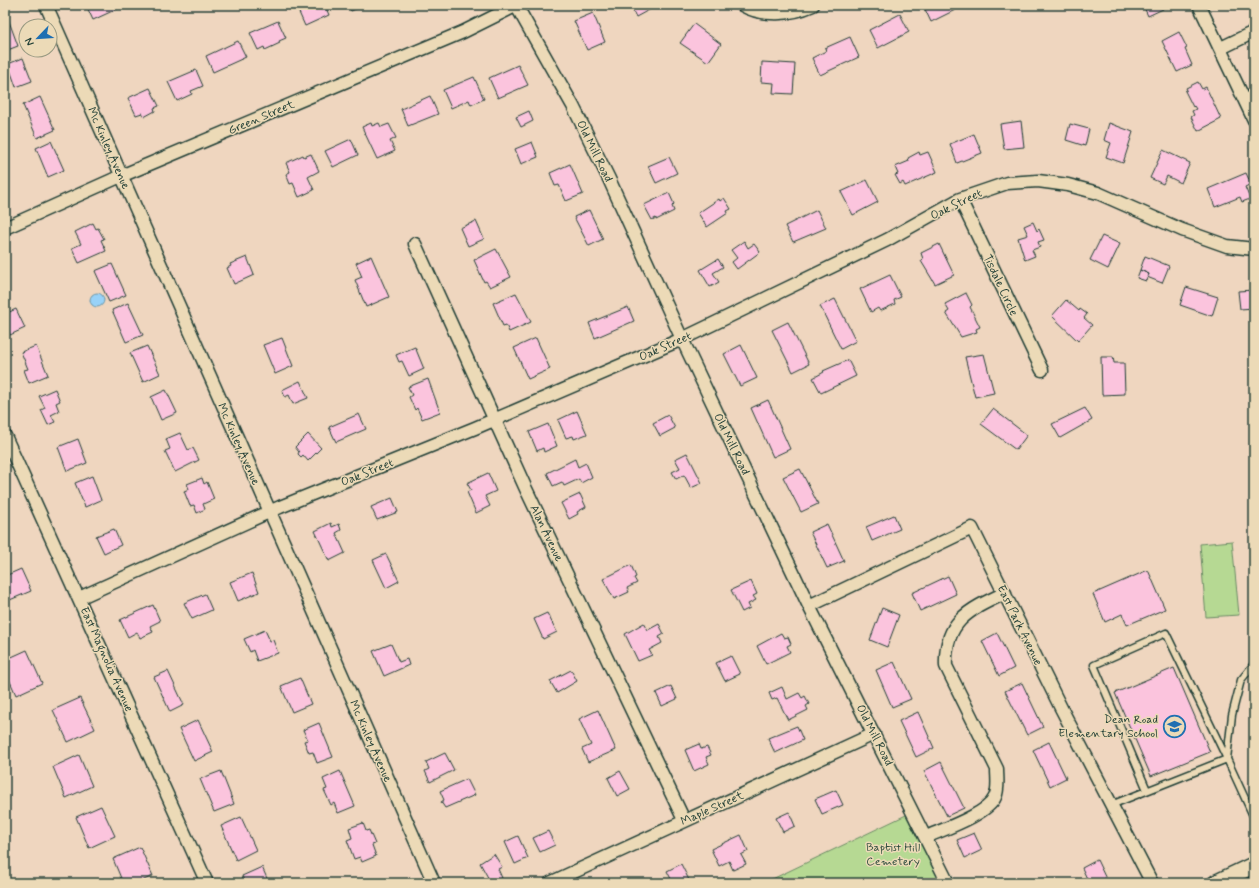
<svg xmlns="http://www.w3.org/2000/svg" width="1259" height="888" font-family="Mynerve,sans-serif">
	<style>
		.green { fill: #b6d993; stroke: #6a8b64 }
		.water { fill: #98d2f8; stroke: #6896aa }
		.building { fill: #fbc4dd; stroke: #1f3d34 }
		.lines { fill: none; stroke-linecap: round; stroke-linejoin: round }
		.service-casing { stroke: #1f3d34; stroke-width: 9 }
		.minor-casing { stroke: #1f3d34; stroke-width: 15 }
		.tertiary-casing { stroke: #1f3d34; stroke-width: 19 }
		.service { stroke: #ecdab7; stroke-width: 6 }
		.minor { stroke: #ecdab7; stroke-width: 12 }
		.tertiary { stroke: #ecdab7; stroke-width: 16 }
		.labels { text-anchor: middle; stroke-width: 3; stroke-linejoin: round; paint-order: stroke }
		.street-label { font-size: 12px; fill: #1f3d34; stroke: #ecdab7 }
		.poi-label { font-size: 12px; fill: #1f3d34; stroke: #ecdab7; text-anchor: end }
		.park-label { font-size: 12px; fill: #2e4d3e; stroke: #ecdab7 }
	</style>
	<rect width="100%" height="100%" fill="#efd6bf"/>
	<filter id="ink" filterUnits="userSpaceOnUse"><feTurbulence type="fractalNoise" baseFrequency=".025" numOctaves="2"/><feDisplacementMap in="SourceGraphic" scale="8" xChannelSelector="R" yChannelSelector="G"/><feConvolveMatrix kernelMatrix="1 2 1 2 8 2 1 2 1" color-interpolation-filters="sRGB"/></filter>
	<g filter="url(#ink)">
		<path class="green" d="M1232,541L1239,615L1206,617L1200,544Z
			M906,815L941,883H764Z"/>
		<path class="water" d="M90 300a7 7 0 1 1 14 0a7 7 0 1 1-14 0Z"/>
		<path class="building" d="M86,5H117L119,8L93,20Z
			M314,5H318L321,10L326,8L329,15L305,26L297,8L302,6L304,9Z
			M342,5H365L351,11L349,6L344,8Z
			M630,5H658L636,17Z
			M923,5H962L963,6L931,22Z
			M1143,5H1161L1163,9L1148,16Z
			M593,13L605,42L587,50L574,21Z
			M900,14L909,32L878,48L869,30Z
			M7,16L18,46L5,51V17Z
			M278,21L286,38L279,41L280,43L265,50L264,47L258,50L250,33Z
			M694,24L721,44L708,62L680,43Z
			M1179,32L1187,48L1185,49L1192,65L1177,72L1162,41Z
			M850,37L859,57L820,75L812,58L826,51L825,48Z
			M238,41L246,57L213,72L206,56Z
			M23,58L32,81L16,87L8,64Z
			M762,62L795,64L793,94L773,93L774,83L761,82Z
			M518,65L528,85L498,98L489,78Z
			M196,70L203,86L191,91L192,94L177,101L168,82Z
			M474,77L484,99L471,105L469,100L451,108L443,90Z
			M1198,82L1202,89L1206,87L1221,119L1198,131L1191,117L1194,115L1192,111L1196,109L1194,106L1193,107L1185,91L1187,90L1186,88Z
			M150,88L159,106L154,108L155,111L144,117L142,113L136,115L128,98Z
			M430,96L438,114L408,126L401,109Z
			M40,97L55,130L37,138L23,105Z
			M529,111L533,121L521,127L516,117Z
			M1021,121L1024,147L1004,149L1000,124Z
			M371,123L372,126L379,123L381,127L389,124L396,138L390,141L395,151L377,159L362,127Z
			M1109,123L1133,132L1123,163L1106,157L1111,143L1104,140Z
			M1070,124L1089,129L1085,146L1066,140Z
			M974,134L982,153L957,163L950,144Z
			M351,139L358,155L333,167L325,151Z
			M51,141L64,170L48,177L36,148Z
			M532,142L538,157L521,164L515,149Z
			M1163,150L1190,163L1181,183L1167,176L1163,184L1150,178Z
			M919,152L920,155L928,152L937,172L905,186L903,182L900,184L895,175L898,174L895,167L909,161L908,158Z
			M311,154L319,171L308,177L314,190L299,197L293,183L290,184L286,174L290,172L286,163L303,155L304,157Z
			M669,157L677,173L656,183L648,166Z
			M570,164L583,194L566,201L559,185L555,186L550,173Z
			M1246,173L1251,184L1245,187L1250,199L1242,202L1240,197L1215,207L1208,189Z
			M867,180L878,202L853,215L841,192Z
			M669,193L674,204L672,206L674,211L656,220V218L652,220L644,205Z
			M724,198L731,209L727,211L728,213L707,227L698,213L719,199L720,201Z
			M589,210L603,239L589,246L574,217Z
			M817,210L826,228L793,242L785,226Z
			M476,221L484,239L468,246L460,228Z
			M1033,222L1037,231L1039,229L1044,240L1038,242L1040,247L1032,250L1035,256L1025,260L1018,238L1028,235L1024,226Z
			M93,223L96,229L98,228L104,239L101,240L106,251L79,263L72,248L81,244L75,232Z
			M1102,236L1120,244L1108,269L1090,260Z
			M744,241L748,248L754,244L760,252L737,269L732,262L737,258L731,250Z
			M939,244L954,275L935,284L921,261L923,259L921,253Z
			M496,249L511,277L490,287L486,281L484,282L474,260Z
			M371,256L389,297L366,307L355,280L362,277L356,263Z
			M1145,256L1169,266L1162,283L1147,277L1149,274L1140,270Z
			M247,257L254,275L234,284L227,268L231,266L230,264Z
			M718,259L723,267L713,273L719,282L710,287L700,270Z
			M112,264L126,295L109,302L95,271Z
			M1140,270L1149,274L1146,281L1137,278Z
			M890,275L901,297L894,300L895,304L880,311L878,308L871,312L860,289Z
			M1186,287L1218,297L1212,316L1180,305Z
			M1254,290V308L1240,309L1238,291Z
			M516,293L531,322L509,332L506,325L503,326L493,303Z
			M966,293L972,305L970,307L980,327L976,329L977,332L961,337L946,313L949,311L945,304Z
			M835,299L856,341L841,349L820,306Z
			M1066,300L1079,311L1080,309L1087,314L1084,318L1092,325L1078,341L1052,316Z
			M128,303L143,335L126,342L112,310Z
			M628,307L634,321L595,338L589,323Z
			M16,309L25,328L10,335L5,324V314Z
			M788,322L809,364L793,372L772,330Z
			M282,338L293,366L275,374L263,345Z
			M536,338L550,369L528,379L514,348Z
			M741,345L757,378L740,386L724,354Z
			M36,346L48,375L29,383L24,370L28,369L21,352Z
			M147,346L160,374L143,382L130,353Z
			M415,347L424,369L409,376L402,361L399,362L396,355Z
			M984,354L994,393L975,397L965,357Z
			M1101,357H1113L1114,363H1124L1125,394L1102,395Z
			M848,360L856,376L821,393L813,378L824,372L823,371Z
			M428,379L440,412L422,419L417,408L415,410L409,397L412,395L408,387Z
			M300,381L308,398L293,404L289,395L285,397L282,390Z
			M55,389L60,401L56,403L59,411L51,415L55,422L48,425L41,410L45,408L39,396Z
			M166,390L177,413L161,420L151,397Z
			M768,400L790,449L773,457L751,408Z
			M1085,408L1092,420L1060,438L1052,424Z
			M993,409L1027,435L1016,450L981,424Z
			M577,411L587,434L574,439L573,436L566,438L558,420Z
			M359,414L366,429L336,442L329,427Z
			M668,415L675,428L660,436L653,423Z
			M548,424L557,446L544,452L543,448L537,451L529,432Z
			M180,433L188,450L193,448L199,460L175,472L165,451L170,449L166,439Z
			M308,434L321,448L308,461L303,455L301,457L298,454L299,452L295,447Z
			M78,439L87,463L67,471L58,447Z
			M687,453L702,483L691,488L684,475L676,479L672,472L680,468L675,459Z
			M575,459L578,467L586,463L592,477L581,483L579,479L564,486L562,482L553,486L547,473Z
			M800,469L818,504L801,512L783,477Z
			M488,473L496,491L485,496L490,506L476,513L467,492L471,490L467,483Z
			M92,476L101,500L85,507L75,483Z
			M202,478L204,484L207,482L214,499L203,504L205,509L197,513L194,505L190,506L184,491L189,489L187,484Z
			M580,494L586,507L577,512L578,514L569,519L561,503Z
			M392,498L398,512L377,520L371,507Z
			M894,515L900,529L872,541L866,527Z
			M331,523L332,527L339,524L341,530L336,533L345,553L329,561L315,531Z
			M827,524L844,561L827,568L810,532Z
			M114,529L121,545L104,553L96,536Z
			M386,554L399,581L386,588L373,560Z
			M631,565L636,577L634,578L637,583L627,588L629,592L614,599L603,579Z
			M21,569L31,591L5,602V576Z
			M1148,570L1165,609L1127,625L1122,614L1105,622L1093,594Z
			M252,573L259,592L238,601L230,582Z
			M948,576L956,594L920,611L912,593Z
			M751,581L757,594L753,596L756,600L748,604L750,608L742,612L731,590Z
			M205,594L212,610L192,619L184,603Z
			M153,605L160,621L150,626L153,632L140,638L137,632L128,637L120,620Z
			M882,608L899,615L887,647L870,640Z
			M547,613L557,632L543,639L534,619Z
			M644,623L648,630L659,624L664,634L659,637L662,643L649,650L652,655L638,661L625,634Z
			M265,630L270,641L273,640L278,653L257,661L253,650L250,652L244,639Z
			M781,633L784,638L788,637L791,644L787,646L790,652L766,664L757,646Z
			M997,633L1014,668L999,676L982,641Z
			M391,644L399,662L407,659L409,665L384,676L373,651Z
			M27,650L42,683L16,695L5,670V660Z
			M731,656L740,674L725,681L716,663Z
			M894,662L911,699L892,707L876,670Z
			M1174,668L1210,752L1151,776L1115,693Z
			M571,670L577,681L557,693L550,681Z
			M168,671L184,705L170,712L154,677Z
			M300,678L311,704L292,712L281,686Z
			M1022,683L1043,727L1027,735L1005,691Z
			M671,686L677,699L662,706L656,693Z
			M782,687L787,699L799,693L802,698L805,696L809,704L806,706L808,710L788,720L777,698L772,700L769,693Z
			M80,698L95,729L68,742L53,710Z
			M598,710L616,750L588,762L582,749L591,745L579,719Z
			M918,712L934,748L916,757L899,721Z
			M198,720L213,752L194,761L179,729Z
			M319,723L333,757L317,763L313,752L309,753L304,741L308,740L303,730Z
			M797,726L803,740L775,753L768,738Z
			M1049,742L1066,778L1050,786L1033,750Z
			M699,744L701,749L707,747L711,755L706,757L709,764L694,771L685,750Z
			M445,753L454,770L430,782L425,771L429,769L426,762Z
			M79,755L92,786L66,798L53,767Z
			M941,762L964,808L947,816L924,771Z
			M221,771L234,804L214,812L200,779Z
			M340,771L355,806L338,813L334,803L331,805L324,790L327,789L323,779Z
			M620,771L630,789L617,796L608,778Z
			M467,779L475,795L445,808L441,802L444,800L440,791Z
			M836,790L843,805L822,814L815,799Z
			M101,806L115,836L89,848L76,817Z
			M789,812L795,826L783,832L776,818Z
			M241,817L256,850L236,860L221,826Z
			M363,823L366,831L369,830L375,844L372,845L376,856L362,862L360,857L354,859L347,840L352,838L349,828Z
			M548,831L555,845L540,852L533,838Z
			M974,833L982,850L965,858L957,840Z
			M741,835L748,851L741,855L746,864L733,870L729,861L719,866L711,849Z
			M518,836L528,858L515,864L505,842Z
			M140,847L153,876L137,883H123L113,859Z
			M494,854L502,867L498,869L502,878L491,883L480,863Z
			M1097,860L1108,883H1089L1082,868Z
			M681,864L689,880L683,883H673L667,871Z
			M262,867L269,883H245L242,876Z"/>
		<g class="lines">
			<defs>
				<path id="service" d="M1254,664L1241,680L1232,715L1227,759L1254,818
					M1111,805L1227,759L1166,633L1094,665L1147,790"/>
				<path id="minor" d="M46,5L434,883
					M516,5L573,106L609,179L682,339L809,606L948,883
					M742,5C763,17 791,15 813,5
					M1199,5L1254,120
					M1221,48L1254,32
					M960,199L1042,370
					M5,228L121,176L463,32L517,5
					M415,244L526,489L684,820
					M5,436L207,883
					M79,598L280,507L475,428L682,339L887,240L960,199L1007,183L1038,181L1068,185L1098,193L1182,230L1227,246L1254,249
					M809,606L972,528L1061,708L1152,883
					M926,837C944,829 988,814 995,797C999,789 997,778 997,769L946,666C944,621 969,610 1005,593
					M550,883L874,734"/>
				<path id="tertiary" d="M1216,883L1254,865"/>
			</defs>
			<use href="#service" class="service-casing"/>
			<use href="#minor" class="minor-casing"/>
			<use href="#tertiary" class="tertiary-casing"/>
			<use href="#service" class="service"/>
			<use href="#minor" class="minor"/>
			<use href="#tertiary" class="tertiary"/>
		</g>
	</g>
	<defs>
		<symbol id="school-ring" viewBox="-11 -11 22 22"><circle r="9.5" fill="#ecdab7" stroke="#1f6fb2" stroke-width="1.5"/><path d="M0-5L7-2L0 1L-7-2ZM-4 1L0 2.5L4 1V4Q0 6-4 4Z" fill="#1f6fb2"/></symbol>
	</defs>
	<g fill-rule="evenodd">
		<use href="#school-ring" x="1162" y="714" width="25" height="25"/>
	</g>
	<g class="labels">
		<g class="street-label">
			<text transform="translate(261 117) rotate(-23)" y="4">Green Street</text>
			<text transform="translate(109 148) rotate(66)" y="4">Mc Kinley Avenue</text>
			<text transform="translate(595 151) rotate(64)" y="4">Old Mill Road</text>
			<text transform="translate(956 204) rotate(-26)" y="4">Oak Street</text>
			<text transform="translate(1001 285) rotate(65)" y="4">Tisdale Circle</text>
			<text transform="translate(665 346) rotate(-24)" y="4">Oak Street</text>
			<text transform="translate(239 444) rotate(66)" y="4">Mc Kinley Avenue</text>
			<text transform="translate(732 444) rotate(64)" y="4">Old Mill Road</text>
			<text transform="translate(367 472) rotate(-22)" y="4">Oak Street</text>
			<text transform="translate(547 533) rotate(64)" y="4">Alan Avenue</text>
			<text transform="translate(1020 625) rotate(64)" y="4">East Park Avenue</text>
			<text transform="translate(107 659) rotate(66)" y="4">East Magnolia Avenue</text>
			<text transform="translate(875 735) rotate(63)" y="4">Old Mill Road</text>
			<text transform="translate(371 741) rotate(66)" y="4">Mc Kinley Avenue</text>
			<text transform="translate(712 808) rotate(-24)" y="4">Maple Street</text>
		</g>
		<g class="poi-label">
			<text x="1158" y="723">Dean Road<tspan x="1158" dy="14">Elementary School</tspan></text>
		</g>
		<g class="park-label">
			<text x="893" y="851">Baptist Hill<tspan x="893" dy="14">Cemetery</tspan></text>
		</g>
	</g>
	<rect width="1259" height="888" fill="none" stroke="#ecdab7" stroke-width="20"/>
	<rect x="10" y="10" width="1239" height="868" fill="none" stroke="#1f3d34" stroke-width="1.5" filter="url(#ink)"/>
	<g transform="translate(38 38) rotate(245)"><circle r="19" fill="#ecdab7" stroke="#9a9b83"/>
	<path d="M0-3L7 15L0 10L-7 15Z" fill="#1f6fb2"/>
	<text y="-6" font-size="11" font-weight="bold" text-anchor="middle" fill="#1f3d34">N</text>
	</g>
</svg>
